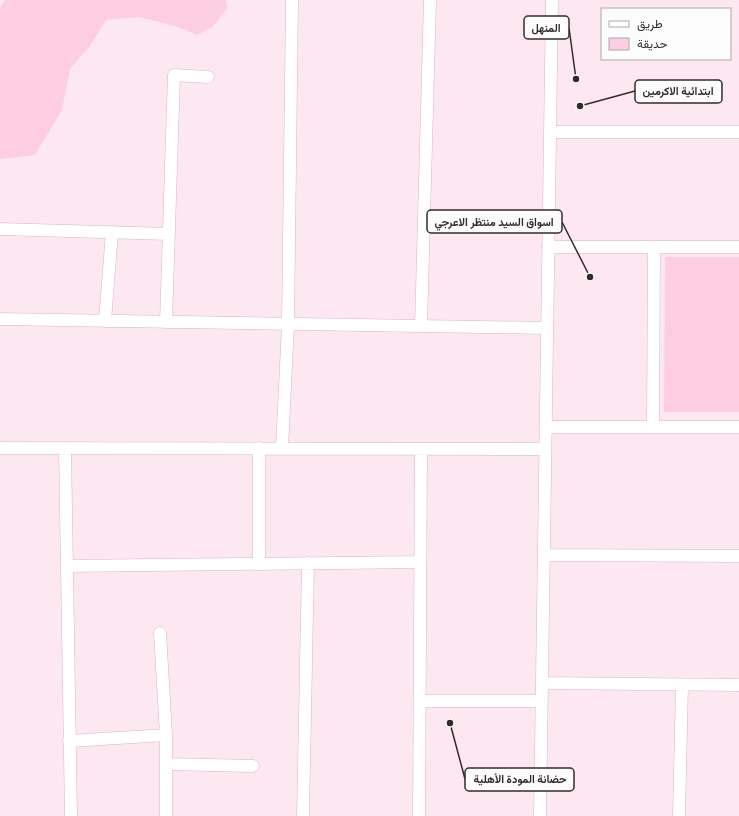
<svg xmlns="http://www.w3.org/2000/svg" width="739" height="816" font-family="'Roboto Condensed',Vazirmatn,sans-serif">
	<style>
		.green { fill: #fdcde1 }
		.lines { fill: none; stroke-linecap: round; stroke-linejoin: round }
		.street-casing { stroke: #d2b9c3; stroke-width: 13 }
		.street { stroke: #fff; stroke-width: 12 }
		.leader { fill: none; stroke: #342a2e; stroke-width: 1.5 }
		.callout-dot { fill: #342a2e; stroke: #fcfcfc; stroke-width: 1.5 }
		.callout { fill: #fcfcfc; stroke: #342a2e; stroke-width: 1.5 }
		.callout-label { font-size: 11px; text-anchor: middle; font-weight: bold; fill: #342a2e }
	</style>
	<rect width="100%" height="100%" fill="#fde8f1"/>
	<path class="green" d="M5,0H226L227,8L213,27L197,35L178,27L139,17L106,20L90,46L70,69L62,110L35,155L0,159V8Z
		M665,257H739V412H664Z"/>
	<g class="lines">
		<defs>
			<path id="street" d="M550,132H739
				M0,229L169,234
				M548,247H739
				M0,319L547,328
				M105,321L112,232
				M166,322L174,75L208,77
				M421,326L430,0
				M546,427H739
				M653,427L654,247
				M0,448L545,449
				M65,448L71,816
				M282,448L288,324L292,0
				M544,555L739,556
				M259,563V448
				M67,566L420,562
				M160,633L166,735V816
				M542,683L739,685
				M420,701H542
				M69,741L166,735
				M166,764L253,766
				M303,816L308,563
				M419,816L421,449
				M540,816L552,0
				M679,816L682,685"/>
		</defs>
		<use href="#street" class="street-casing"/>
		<use href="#street" class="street"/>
	</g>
	<path class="leader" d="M576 79L569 28M580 106L635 91M590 277L562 222M450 723L465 779"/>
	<g class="callout-dot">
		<circle cx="576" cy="79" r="4"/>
		<circle cx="580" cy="106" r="4"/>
		<circle cx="590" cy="277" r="4"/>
		<circle cx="450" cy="723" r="4"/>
	</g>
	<g class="callout">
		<rect x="524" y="16" width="45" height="23" rx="4"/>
		<rect x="635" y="80" width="87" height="23" rx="4"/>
		<rect x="427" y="210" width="135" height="23" rx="4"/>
		<rect x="465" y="768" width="109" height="23" rx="4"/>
	</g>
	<g class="callout-label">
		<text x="546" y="32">المنهل</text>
		<text x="678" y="95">ابتدائية الاكرمين</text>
		<text x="494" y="226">اسواق السيد منتظر الاعرجي</text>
		<text x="520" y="783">حضانة المودة الأهلية</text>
	</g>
	<rect x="601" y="8" width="130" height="52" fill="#fcfcfc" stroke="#aca8aa"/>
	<rect x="609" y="21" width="20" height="6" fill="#ffffff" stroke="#aca8aa"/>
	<text x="637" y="28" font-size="12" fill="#342a2e">طريق</text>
	<rect x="609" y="38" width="20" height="12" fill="#fdcde1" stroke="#aca8aa"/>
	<text x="637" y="48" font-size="12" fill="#342a2e">حديقة</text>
</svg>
